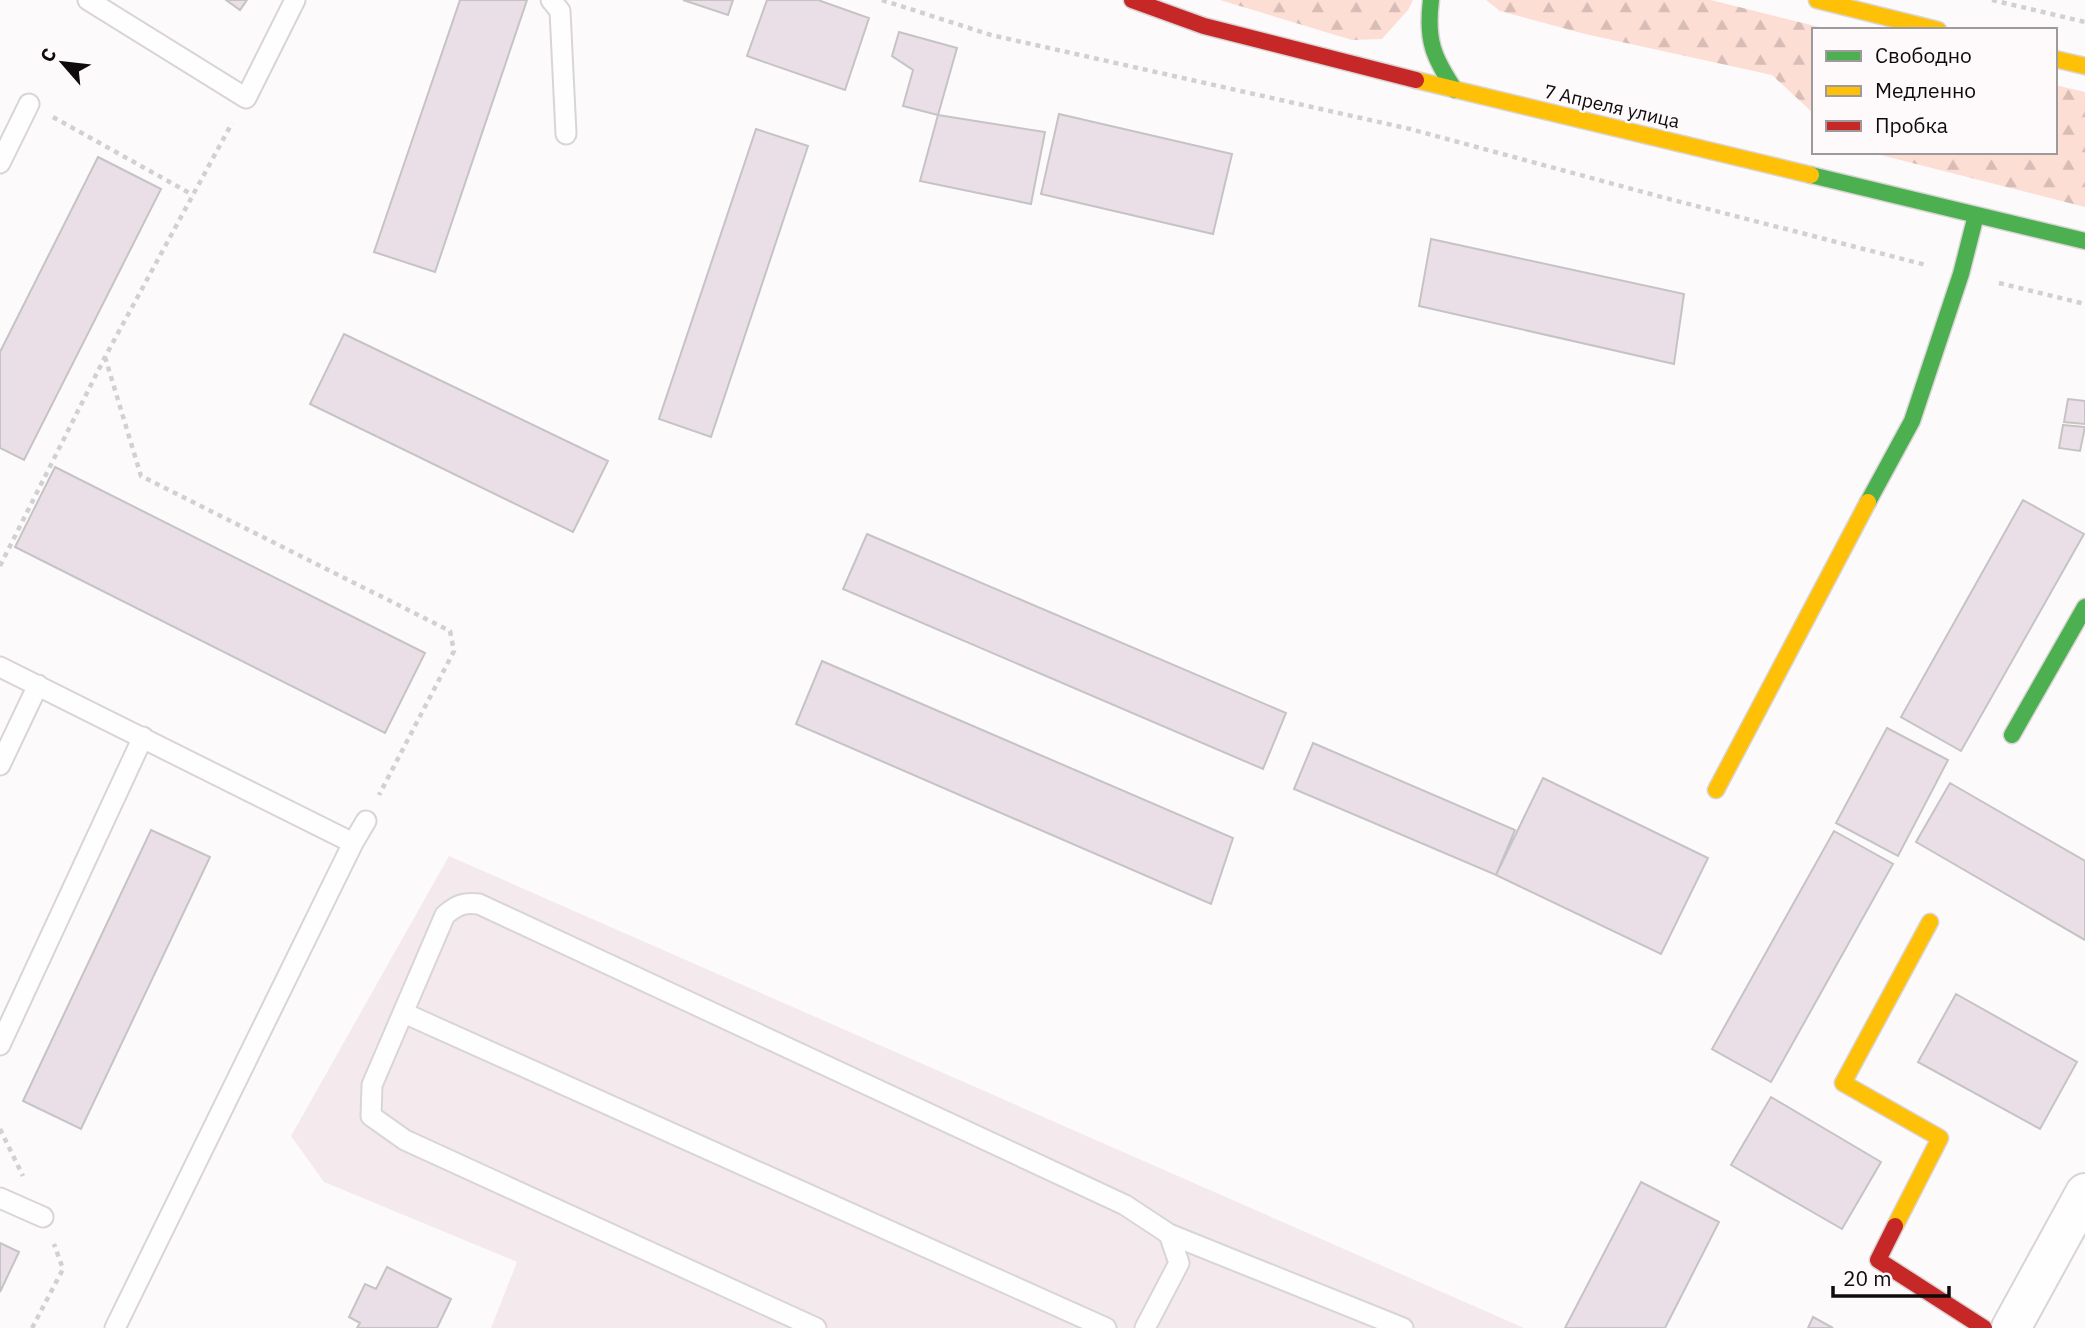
<svg xmlns="http://www.w3.org/2000/svg" width="2085" height="1328" font-family="'IBM Plex Sans',sans-serif">
	<style>
		.built { fill: #f4eaed }
		.forest { fill: url(#forest-firs) }
		.building { fill: #eadfe6; stroke: #c6c3c5; stroke-width: 2 }
		.lines { fill: none; stroke-linecap: round; stroke-linejoin: round }
		.lane-casing { stroke: #d9d5d6; stroke-width: 23 }
		.street-casing { stroke: #d9d5d6; stroke-width: 42 }
		.fast-casing { stroke: #d9d5d6; stroke-width: 19 }
		.slow-casing { stroke: #d9d5d6; stroke-width: 19 }
		.jam-casing { stroke: #d9d5d6; stroke-width: 19 }
		.path { stroke: #d2d0d0; stroke-width: 4.5; stroke-dasharray: 5 5; stroke-linecap: butt }
		.lane { stroke: #fffefe; stroke-width: 19 }
		.street { stroke: #fffefe; stroke-width: 38 }
		.fast { stroke: #4caf50; stroke-width: 16 }
		.slow { stroke: #ffc107; stroke-width: 16 }
		.jam { stroke: #c62828; stroke-width: 16 }
		.labels { text-anchor: middle; stroke-width: 5; stroke-linejoin: round; paint-order: stroke }
		.street-label { font-size: 19px; fill: #0f0b0d; stroke: #fef9fb }
	</style>
	<defs>
		<pattern id="forest-firs" width="22" height="20" patternUnits="userSpaceOnUse" patternTransform="scale(1.75)"><rect width="22" height="20" fill="#fcded5"/><path d="M5 1l3.5 6h-7zM16 11l3.5 6h-7z" fill="#d7bdb6"/></pattern>
	</defs>
	<rect width="100%" height="100%" fill="#fdfafb"/>
	<path class="built" d="M449,856L1524,1328H491L517,1262L324,1182L291,1136Z"/>
	<path class="forest" d="M1220,0H1413L1408,10L1382,39L1352,40Z
		M1486,0H1711L1831,30H1814V114L1772,75L1585,34L1500,11Z
		M2055,85L2085,92V207L1869,152H2055Z"/>
	<path class="building" d="M226,0H247L240,10Z
		M460,0H527L435,272L374,252Z
		M683,0H733L728,15Z
		M767,0H818L869,18L845,90L747,56Z
		M899,32L957,48L938,115L903,106L913,70L892,56Z
		M1059,114L1232,154L1213,234L1041,194Z
		M938,115L1045,132L1031,204L920,181Z
		M756,129L808,146L711,437L659,419Z
		M98,157L161,189L24,460L0,448V352Z
		M1431,239L1684,294L1674,364L1419,306Z
		M344,334L608,461L573,532L310,404Z
		M2068,399L2085,401V424L2064,422Z
		M2063,425L2085,427L2080,451L2059,448Z
		M55,467L425,653L385,733L15,547Z
		M2023,500L2084,534L1961,751L1901,717Z
		M867,534L1286,713L1263,769L843,589Z
		M822,661L1233,838L1211,904L796,724Z
		M1887,728L1948,760L1898,856L1836,823Z
		M1313,743L1515,830L1496,875L1294,789Z
		M1543,778L1708,858L1661,954L1496,875Z
		M1950,783L2085,861V940L1916,842Z
		M151,830L210,857L81,1129L23,1101Z
		M1834,831L1893,864L1771,1082L1712,1049Z
		M1956,994L2077,1062L2040,1129L1918,1062Z
		M1771,1097L1881,1162L1842,1229L1731,1165Z
		M1641,1182L1719,1222L1665,1328H1565Z
		M0,1243L19,1252L0,1292Z
		M387,1267L451,1299L437,1328H357L360,1323L349,1317L365,1284L376,1289Z
		M1813,1317L1833,1328H1808Z"/>
	<g class="lines">
		<defs>
			<path id="lane" d="M88,0L246,98L295,0
				M551,0L560,11L566,134
				M0,163L29,104
				M0,667L353,843L366,821
				M0,765L38,685
				M404,1013L1106,1328
				M0,1045L143,737
				M0,1198L43,1217
				M1169,1234L1403,1328
				M115,1328L353,843
				M816,1328L405,1140L371,1116L372,1085L445,915C457,905 464,902 479,904L1125,1205L1169,1234L1179,1263L1145,1328"/>
			<path id="street" d="M2011,1328L2085,1193"/>
			<path id="fast" d="M1431,0C1426,40 1433,57 1455,90
				M1811,175L2085,241
				M1868,502L1912,421L1961,274L1976,215
				M2012,735L2085,607"/>
			<path id="slow" d="M1817,0L1938,30
				M2055,59L2085,66
				M1416,80L1811,175
				M1716,790L1868,502
				M1895,1226L1940,1138L1843,1083L1930,922"/>
			<path id="jam" d="M1132,0L1204,26L1416,80
				M1895,1226L1878,1260L1984,1328"/>
		</defs>
		<use href="#lane" class="lane-casing"/>
		<use href="#street" class="street-casing"/>
		<use href="#fast" class="fast-casing"/>
		<use href="#slow" class="slow-casing"/>
		<use href="#jam" class="jam-casing"/>
		<path class="path" d="M882,0L991,35L1410,129L1669,199L1926,265
			M1992,0L2085,22
			M53,117L193,195
			M1999,283L2085,304
			M105,357L141,476L450,631L454,651L379,795
			M0,566L105,357L232,123
			M0,1129L23,1176
			M32,1328L63,1269L54,1244"/>
		<use href="#lane" class="lane"/>
		<use href="#street" class="street"/>
		<use href="#fast" class="fast"/>
		<use href="#slow" class="slow"/>
		<use href="#jam" class="jam"/>
	</g>
	<g class="labels">
		<g class="street-label">
			<text transform="translate(1612 106) rotate(13)" y="7">7 Апреля улица</text>
		</g>
	</g>
	<rect x="1812" y="28" width="245" height="126" fill="#fef9fb" stroke="#9e9a9c" stroke-width="2"/>
	<rect x="1826" y="51" width="35" height="10" fill="#4caf50" stroke="#9e9a9c" stroke-width="2"/>
	<text x="1875" y="63" font-size="21" fill="#0f0b0d">Свободно</text>
	<rect x="1826" y="86" width="35" height="10" fill="#ffc107" stroke="#9e9a9c" stroke-width="2"/>
	<text x="1875" y="98" font-size="21" fill="#0f0b0d">Медленно</text>
	<rect x="1826" y="121" width="35" height="10" fill="#c62828" stroke="#9e9a9c" stroke-width="2"/>
	<text x="1875" y="133" font-size="21" fill="#0f0b0d">Пробка</text>
	<g transform="translate(63 63) rotate(298)" stroke="#fef9fb" stroke-width="5" paint-order="stroke">
	<path d="M0-5L12 26L0 18L-12 26Z" fill="#0f0b0d"/>
	<text y="-10" font-size="19" font-weight="bold" text-anchor="middle" fill="#0f0b0d">С</text>
	</g>
	<path d="M1833 1286v10h116v-10" fill="none" stroke="#0f0b0d" stroke-width="3.5"/>
	<text x="1843" y="1286" font-size="21" fill="#0f0b0d" stroke="#fef9fb" stroke-width="5" paint-order="stroke">20 m</text>
</svg>
